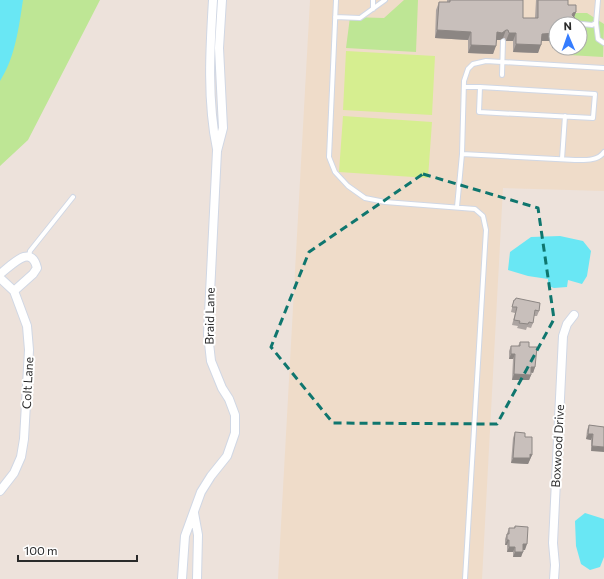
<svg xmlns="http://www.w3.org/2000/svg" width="604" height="579" font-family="Commissioner,sans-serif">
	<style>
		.education { fill: #efdcc9; fill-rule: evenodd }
		.green { fill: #bee695 }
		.pitch { fill: #d6ee90 }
		.water { fill: #69e7f4 }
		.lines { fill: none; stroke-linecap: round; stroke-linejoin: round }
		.service-casing { stroke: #d0d7e4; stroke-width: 6 }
		.minor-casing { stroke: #d0d7e4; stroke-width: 10 }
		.service { stroke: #fff; stroke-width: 4 }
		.minor { stroke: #fff; stroke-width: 8 }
		.wall { fill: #aca4a1 }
		.shaded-wall { fill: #8c8683 }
		.building { fill: #c8bfbb; stroke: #8c8683 }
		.marked { fill: none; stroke: #0f766e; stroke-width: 3; stroke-dasharray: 8 5; stroke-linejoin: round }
		.labels { text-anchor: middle; stroke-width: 4; stroke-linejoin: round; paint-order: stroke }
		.street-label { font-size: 12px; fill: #2a2a2a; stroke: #fff }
	</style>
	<rect width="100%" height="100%" fill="#ede2db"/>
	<path class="education" d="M310,0H604V191L503,188L482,579H278ZM556,24H580V48H556Z"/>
	<path class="green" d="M0,0H100L28,140L0,166Z
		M404,0H418L416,52L346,48L350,17L384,18Z
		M573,13H587L604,24L603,57L568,55L569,48H580V24H573Z"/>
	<path class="pitch" d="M346,51L435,56L432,115L343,110Z
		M343,116L432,122L428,178L339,172Z"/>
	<path class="water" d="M0,0H23C19,27 15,58 0,81Z
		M560,236L583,241L591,251L587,276L582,284L568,280L567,287L554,288L548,286V279L528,276L508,270L510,252L531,237Z
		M585,513L604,519V557L600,567L590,570L581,564L576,546L575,521Z"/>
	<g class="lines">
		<defs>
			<path id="service" d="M336,0L329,157L335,172L348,186L365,198L385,202L475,209L483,216L486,230L465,579
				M598,0L596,23L598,39L604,43
				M373,9V0
				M335,17L360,18L385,0
				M573,23L592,25L596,23
				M502,75L503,41
				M464,87H480L595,94L593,118L479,112L480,87
				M462,154L575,160C585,160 598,161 604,152
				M562,159L565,116
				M457,207L462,154L464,81L468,69L473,64L486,61L604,68
				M29,256L30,251L73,197"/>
			<path id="minor" d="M213,0C210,49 207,101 217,149
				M0,274C12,265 31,243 37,268L33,274L14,291
				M0,278L14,291L27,326L29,350L24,439L21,457L14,473L0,491
				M194,513L198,535L197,579
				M182,579L185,536L201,492L211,476L227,456L235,433V415L229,399L222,388L211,361L208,334L217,151L223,128L219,48L222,0
				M554,579L555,565L553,543L563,336L567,324L574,315"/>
		</defs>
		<use href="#service" class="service-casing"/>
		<use href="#minor" class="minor-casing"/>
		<use href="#service" class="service"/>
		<use href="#minor" class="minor"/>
	</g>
	<path class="wall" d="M447,0H523V18H535L536,0H568V5L576,12L574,17L556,24L562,49L552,48V41H541L538,53L513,52V41H506L505,38H503L500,40H497L493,54L468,53V40L435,38L436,10L439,2H447Z
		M514,300L539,311L537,316H534L533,323L531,328L527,327L526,330L517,328L518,326L512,325L515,313L511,312Z
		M520,342L529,347L535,367L533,373L531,372V375L529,380H512L513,359H509V351L511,346H518Z
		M589,425L604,427L591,451V440L586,439L587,430Z
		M515,432L525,437L532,455L528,464L511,463L513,438Z
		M515,526L525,550H523L521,557H513V552H507V545H505V539L509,528H514Z"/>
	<path class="shaded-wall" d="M576,12L573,20L570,21L573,13Z
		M437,30L471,32L468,40L435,38Z
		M506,30L503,38L500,40H494L497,32Z
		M509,33H516L513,41H506Z
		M555,33L552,41H539L542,34Z
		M555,41H556V48H563L562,49L552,48Z
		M516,44L541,45L538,53L513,52Z
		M471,45L496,46L493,54L468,53Z
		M511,354H515L513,359H509Z
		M531,367H535L533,373L529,372Z
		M514,374L531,375L529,380H512Z
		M588,434H593L591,440L586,439Z
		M592,446L604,447V452L591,451Z
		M530,454L532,455L528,464L511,463L513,458Z
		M507,540H509L507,545H505Z
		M523,544H527L525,550H521Z
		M509,547H515L513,552H507Z
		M515,552H523L521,557H513Z"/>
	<path class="building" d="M450,0H523V18H538V0H568V5H576V12L573,13L572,15L576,19L575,24H556V41H555V33L542,34L541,45L516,44V33H509L508,30H506L502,33L497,32L496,46L471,45V32L437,30L439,2H450Z
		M516,298L540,303L539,311L535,310L533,323L529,322L528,324L519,323L520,321L514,320L517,307H512L514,300H515Z
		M520,342H529V347H537L535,367H531V375L514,374L515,354H511V346H520Z
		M589,425L604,427V447L592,446L593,434H588Z
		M515,432L525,433V437H532V455L530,454V458H513Z
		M515,526L528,527L527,544H523V552H515V547H509V540H507V534H509V528H515Z"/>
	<path class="marked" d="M423,174L538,208L554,319L497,424L333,423L271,347L309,252Z"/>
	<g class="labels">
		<g class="street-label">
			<text transform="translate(210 316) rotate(-89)" y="4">Braid Lane</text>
			<text transform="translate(28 383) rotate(-87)" y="4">Colt Lane</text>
			<text transform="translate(558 446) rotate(-87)" y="4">Boxwood Drive</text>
		</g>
	</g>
	<g transform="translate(568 36) rotate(358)"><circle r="19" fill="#ffffff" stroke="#aaaaaa"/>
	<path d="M0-3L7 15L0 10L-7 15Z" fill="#367dff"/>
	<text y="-6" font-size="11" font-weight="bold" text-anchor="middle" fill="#2a2a2a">N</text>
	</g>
	<path d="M18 555v6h119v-6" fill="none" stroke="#2a2a2a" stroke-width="2"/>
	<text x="24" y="555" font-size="12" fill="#2a2a2a" stroke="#ffffff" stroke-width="3" paint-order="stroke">100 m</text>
</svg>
